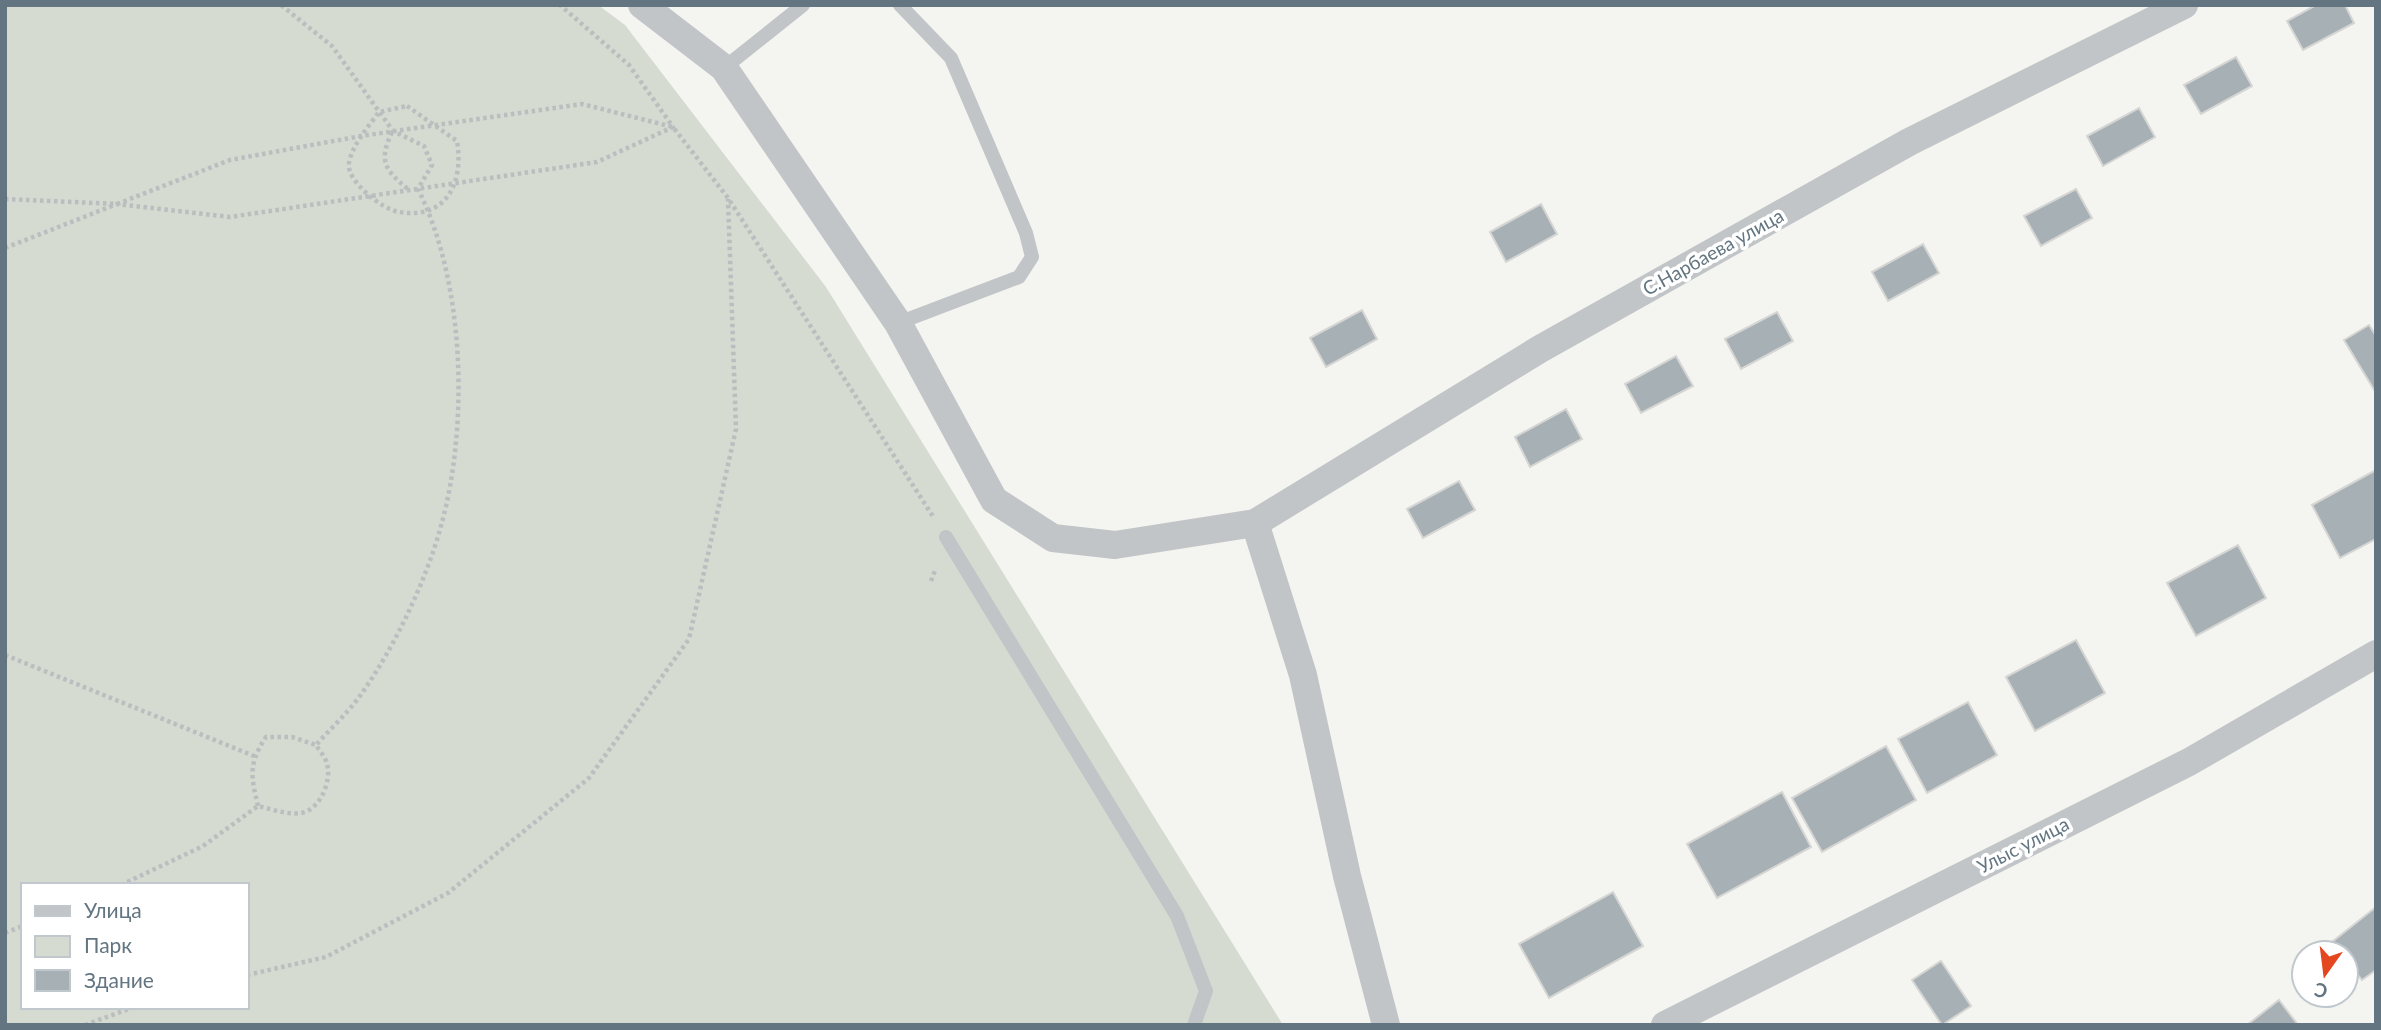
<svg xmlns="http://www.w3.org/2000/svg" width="2381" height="1030" font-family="Lato,sans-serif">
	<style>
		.green { fill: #d5dbd1; fill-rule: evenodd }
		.building { fill: #a7b0b5; stroke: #d5d5d3; stroke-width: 2 }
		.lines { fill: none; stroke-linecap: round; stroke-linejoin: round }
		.path { stroke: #bbbdbf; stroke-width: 4.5; stroke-dasharray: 3.5 3.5; stroke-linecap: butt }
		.lane { stroke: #c1c5c8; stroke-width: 14 }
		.street { stroke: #c1c5c8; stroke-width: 28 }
		.labels { text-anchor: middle; stroke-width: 7; stroke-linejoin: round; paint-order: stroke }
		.street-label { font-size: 19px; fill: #637581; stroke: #fff }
	</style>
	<rect width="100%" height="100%" fill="#f4f4f0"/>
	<path class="green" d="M5,5H598L625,25L826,287L1283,1025H5ZM23,885H247V1007H23Z"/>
	<path class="building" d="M2316,5H2345L2354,23L2303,50L2287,21Z
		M2236,57L2252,86L2201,114L2184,85Z
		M2139,108L2155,137L2103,166L2087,136Z
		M2076,189L2092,218L2041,246L2024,216Z
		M1541,204L1557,234L1506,262L1490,232Z
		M1923,244L1939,273L1888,301L1872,272Z
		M1362,310L1377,339L1326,367L1310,338Z
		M1777,312L1793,341L1741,369L1725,339Z
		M2369,325L2376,336V393L2344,340Z
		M1676,356L1693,386L1641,413L1625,384Z
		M1566,409L1582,439L1530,467L1515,437Z
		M2376,470V539L2340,558L2312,505Z
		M1459,481L1475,510L1423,538L1407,509Z
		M2238,545L2266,598L2196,636L2167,583Z
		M2076,640L2105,693L2035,731L2006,677Z
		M1968,702L1997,755L1927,793L1898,739Z
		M1886,746L1916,800L1822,852L1792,798Z
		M1782,792L1811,847L1717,898L1687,844Z
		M1613,892L1643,946L1549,998L1519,944Z
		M2376,907V970L2362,980L2346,960V953H2341L2332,942Z
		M1941,961L1971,1006L1942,1025L1912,980Z
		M2279,1000L2298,1025H2247Z"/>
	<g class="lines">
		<path class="path" d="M407,106L457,141C464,182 447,220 399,212C383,210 346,181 349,163C352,145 369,126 379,112Z
			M392,132C378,162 385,170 409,190
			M5,199L117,204L230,160L361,136L582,104L673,127L728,198L934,518
			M5,248L117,204L230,217L597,162L673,127L629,65L560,5
			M931,581L936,568
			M5,655L254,756
			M258,806C251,776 248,764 266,737H292L316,745
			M121,885L203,846L258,806C271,809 287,815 301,813C320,810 332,781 327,764C326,758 319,750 316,745C331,728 349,712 362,693C395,646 426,581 441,526C469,425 465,283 418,189L432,165L424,146L393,131L332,46L281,5
			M5,933L23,926
			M247,975L326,957L448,893L589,778L689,639L736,429L728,199
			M85,1025L134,1007"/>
		<path class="lane" d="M724,68L803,5
			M898,323L1019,277L1032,257L1026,233L951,58L900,5
			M946,537L1177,916L1206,991L1194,1025"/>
		<path class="street" d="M642,5L724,68L898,323L994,500L1053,538L1115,545L1255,523L1303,675L1347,876L1386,1025
			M1255,523L1540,349L1909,142L2184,5
			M1665,1025L2189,762L2376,654"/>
	</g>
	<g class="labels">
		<g class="street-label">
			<text transform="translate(1713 252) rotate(-29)" y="7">С.Нарбаева улица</text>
			<text transform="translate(2023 845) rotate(-27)" y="7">Улыс улица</text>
		</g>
	</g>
	<rect width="2381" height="1030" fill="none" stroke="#637581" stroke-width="14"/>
	<rect x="21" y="883" width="228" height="126" fill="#ffffff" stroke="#c1c8cd" stroke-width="2"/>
	<rect x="35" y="906" width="35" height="10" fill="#c1c5c8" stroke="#c1c8cd" stroke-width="2"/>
	<text x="84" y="918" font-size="21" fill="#637581">Улица</text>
	<rect x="35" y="936" width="35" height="21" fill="#d5dbd1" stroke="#c1c8cd" stroke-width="2"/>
	<text x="84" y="953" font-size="21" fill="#637581">Парк</text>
	<rect x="35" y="970" width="35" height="21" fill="#a7b0b5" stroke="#c1c8cd" stroke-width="2"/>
	<text x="84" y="988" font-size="21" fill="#637581">Здание</text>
	<g transform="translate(2325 974) rotate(194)"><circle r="33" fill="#ffffff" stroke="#c1c8cd" stroke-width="2"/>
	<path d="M0-5L12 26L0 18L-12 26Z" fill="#e44620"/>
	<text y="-10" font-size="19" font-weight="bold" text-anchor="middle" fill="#637581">С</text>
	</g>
</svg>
